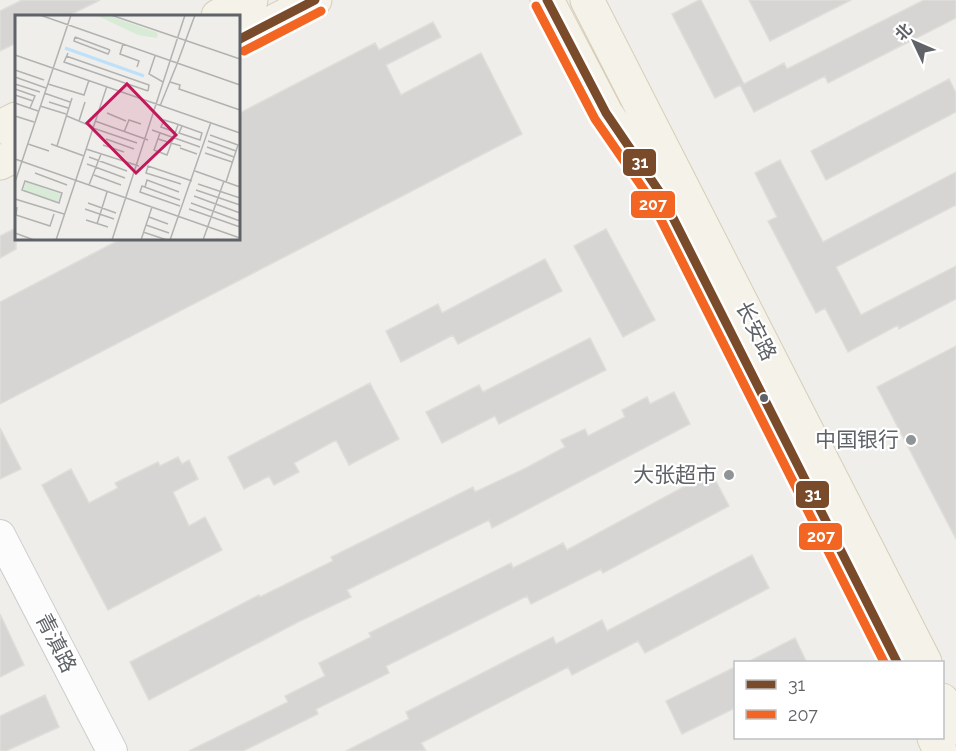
<svg xmlns="http://www.w3.org/2000/svg" width="956" height="751" font-family="Raleway,'Noto Sans SC',sans-serif">
	<style>
		.building { fill: #d6d5d3; stroke: #deddd9; stroke-width: 1.5 }
		.lines { fill: none; stroke-linecap: round; stroke-linejoin: round }
		.minor-casing { stroke: #cbcccc; stroke-width: 32 }
		.major-casing { stroke: #d7ceb8; stroke-width: 35 }
		.minor { stroke: #fdfcfc; stroke-width: 30 }
		.major { stroke: #f4f2e9; stroke-width: 33 }
		.bus-1-casing { stroke: #fff; stroke-width: 14 }
		.bus-2-casing { stroke: #fff; stroke-width: 14 }
		.bus-1 { stroke: #7a4b2a; stroke-width: 9 }
		.bus-2 { stroke: #f26522; stroke-width: 9 }
		.bus-dot { fill: #5f6368; stroke: #fff; stroke-width: 2 }
		.poi-dot { fill: #919496; stroke: #fff; stroke-width: 2 }
		.labels { text-anchor: middle; stroke-width: 4.5; stroke-linejoin: round; paint-order: stroke }
		.street-label { font-size: 21px; fill: #5f6368; stroke: #fff }
		.poi-label { font-size: 21px; fill: #5f6368; stroke: #fff; text-anchor: end }
		.inset-river { fill: none; stroke: #bfe0f9; stroke-width: 3 }
		.inset-road { fill: none; stroke: #b1b2b2; stroke-width: 1.5 }
		.view { fill: #c2185b; fill-opacity: 0.15; stroke: #c2185b; stroke-width: 3 }
		.inset-edge { fill: none; stroke: #5f6368; stroke-width: 3 }
		.line-badge { stroke: #fff; stroke-width: 2 }
		.badge-label { font-size: 16px; text-anchor: middle; font-weight: bold; fill: #fff }
	</style>
	<rect width="100%" height="100%" fill="#efeeea"/>
	<path class="building" d="M22,0H100L68,16H16V43L0,51V11Z
		M699,0H701L744,84L784,63L787,69L924,0H956V18L828,83L825,76L754,112L740,85L715,98L672,14Z
		M749,0H851L770,41Z
		M433,22L441,37L386,65L401,95L481,53L522,134L0,404V302L123,238H238V114L375,43L379,50Z
		M949,79L956,93V112L826,180L811,151Z
		M780,160L823,242L956,172V205L836,267L861,315L956,266V299L899,329L898,325L848,352L825,308L816,313L768,221L777,217L755,173Z
		M16,228V249L0,258V236Z
		M606,229L655,320L623,337L574,246Z
		M545,259L562,291L458,344L453,335L401,362L386,331L438,304L442,313Z
		M590,338L606,370L499,424L495,416L442,443L426,412L479,385L483,392Z
		M956,346V539L877,387Z
		M370,383L399,439L349,465L336,440L294,463L299,472L274,485L269,476L244,489L228,457Z
		M674,392L690,424L492,528L489,520L347,590L351,597L298,622L149,700L130,662L259,595L260,597L333,561L331,557L473,487L475,492L526,468L565,447L561,440L585,429L588,436L625,417L622,410L647,397L650,404Z
		M0,428L21,469L0,479Z
		M178,457L182,464L189,460L198,479L173,492L189,526L205,517L222,550L108,610L42,485L71,469L89,503L118,488L115,483L158,462L160,466Z
		M711,472L729,506L603,573L601,569L531,604L527,596L386,666L389,673L316,709L318,714L243,751H189L288,702L285,696L325,676L319,663L371,637L369,633L511,563L513,568L563,543L567,550Z
		M752,555L769,588L645,653L638,641L572,675L568,667L421,743L426,751H346L409,719L406,712L553,637L556,644L602,620L607,631Z
		M0,614L24,665L0,677Z
		M795,638L807,663H746Z
		M735,667V708L682,734L666,701Z
		M45,695L59,727L6,751H0V716Z"/>
	<g class="lines">
		<defs>
			<path id="minor" d="M0,535L112,751"/>
			<path id="major" d="M547,0L606,113L661,194L897,662
				M587,0L925,662
				M218,16L251,0
				M238,40L315,0
				M0,127L16,119
				M0,163L16,155
				M942,700L956,728
				M934,738L940,751"/>
		</defs>
		<use href="#minor" class="minor-casing"/>
		<use href="#major" class="major-casing"/>
		<use href="#minor" class="minor"/>
		<use href="#major" class="major"/>
		<defs>
			<path id="bus-1" d="M547,0L606,113L661,194L897,662
				M238,40L315,0"/>
			<path id="bus-2" d="M536,6L595,119L651,200L884,662
				M244,51L321,11"/>
		</defs>
		<use href="#bus-1" class="bus-1-casing"/>
		<use href="#bus-2" class="bus-2-casing"/>
		<use href="#bus-1" class="bus-1"/>
		<use href="#bus-2" class="bus-2"/>
	</g>
	<circle class="bus-dot" cx="764" cy="398" r="5"/>
	<g class="poi-dot">
		<circle cx="911" cy="440" r="6"/>
		<circle cx="729" cy="475" r="6"/>
	</g>
	<g class="labels">
		<g class="street-label">
			<text transform="translate(756 331) rotate(63)" y="7">长安路</text>
			<text transform="translate(56 643) rotate(63)" y="7">青滇路</text>
		</g>
		<g class="poi-label">
			<text x="899" y="447">中国银行</text>
			<text x="717" y="482">大张超市</text>
		</g>
	</g>
	<g transform="translate(15 15)">
		<rect width="225" height="225" fill="#efeeea"/>
		<path d="M81,0H92L143,18L142,23L123,20ZM11,167L46,179L43,187L8,175Z" fill="#d8ebd6"/>
		<path class="inset-river" d="M50,33L129,61"/>
		<path class="inset-road" d="M25,0L225,70M96,0L225,44M60,22L59,26L93,39L95,35M60,22L95,35M108,29L105,39L124,46L122,52M53,38L49,47L133,76M0,40L225,118M51,41L134,70L133,76M140,41L134,59L148,67M155,46L170,0M162,49L180,0M0,55L29,65M0,62L31,73M155,67L165,70L164,74L225,95M0,69L25,77M33,69L69,80L74,65M0,74L20,81L15,93M29,78L55,87M0,80L18,86M34,87L53,93M0,88L23,96M25,91L51,99M145,91L162,49M92,98L111,106M0,101L19,107M52,101L78,112M64,106L70,87M80,106L133,125M78,113L122,128M137,115L185,132M109,117L114,105L126,109M160,117L146,112L149,105L159,108L187,118L185,125L164,118L167,111M145,118L139,135L152,140L163,110M195,120L223,130L211,167M91,124L119,134M143,124L166,131M193,126L221,136M13,129L34,136M36,129L69,141M88,130L109,137M42,131L57,83M192,132L219,142M165,133L182,139M71,134L124,151M190,138L217,147M74,142L112,156M0,144L225,223M72,149L110,163M180,156L225,172M20,158L52,170M79,160L106,170M10,166L47,178L44,188L7,175ZM0,167L56,0M166,169L131,158L133,151L177,166M183,169L225,183M74,170L86,139M130,172L132,165L164,177M181,175L225,190M179,181L225,198M0,184L49,199M73,188L101,198M176,188L225,206M165,191L125,177L127,171L165,185M2,192L1,200L35,211L39,199M70,194L99,204M174,194L225,212M134,202L153,209M71,205L93,212M82,209L92,177M131,210L154,218M128,217L152,225M0,218L19,225M41,225L92,71M97,225L155,46M126,225L137,192M155,225L196,107M188,225L209,166"/>
		<path class="view" d="M112,69L161,120L121,158L72,108Z"/>
		<rect width="225" height="225" class="inset-edge"/>
	</g>
	<g class="line-badge">
		<rect x="622" y="148" width="35" height="29" rx="6" fill="#7a4b2a"/>
		<rect x="630" y="190" width="46" height="29" rx="6" fill="#f26522"/>
		<rect x="795" y="480" width="35" height="29" rx="6" fill="#7a4b2a"/>
		<rect x="798" y="522" width="45" height="29" rx="6" fill="#f26522"/>
	</g>
	<g class="badge-label">
		<text x="640" y="168">31</text>
		<text x="653" y="210">207</text>
		<text x="813" y="500">31</text>
		<text x="821" y="542">207</text>
	</g>
	<rect x="734" y="661" width="210" height="78" fill="#ffffff" stroke="#bfc1c3" stroke-width="1.5"/>
	<rect x="746" y="680" width="30" height="9" fill="#7a4b2a" stroke="#bfc1c3" stroke-width="1.5"/>
	<text x="788" y="691" font-size="18" fill="#5f6368">31</text>
	<rect x="746" y="710" width="30" height="9" fill="#f26522" stroke="#bfc1c3" stroke-width="1.5"/>
	<text x="788" y="721" font-size="18" fill="#5f6368">207</text>
	<g transform="translate(914 42) rotate(314)" stroke="#ffffff" stroke-width="4.5" paint-order="stroke">
	<path d="M0-4.5L10 22L0 15L-10 22Z" fill="#5f6368"/>
	<text y="-9" font-size="16" font-weight="bold" text-anchor="middle" fill="#5f6368">北</text>
	</g>
</svg>
